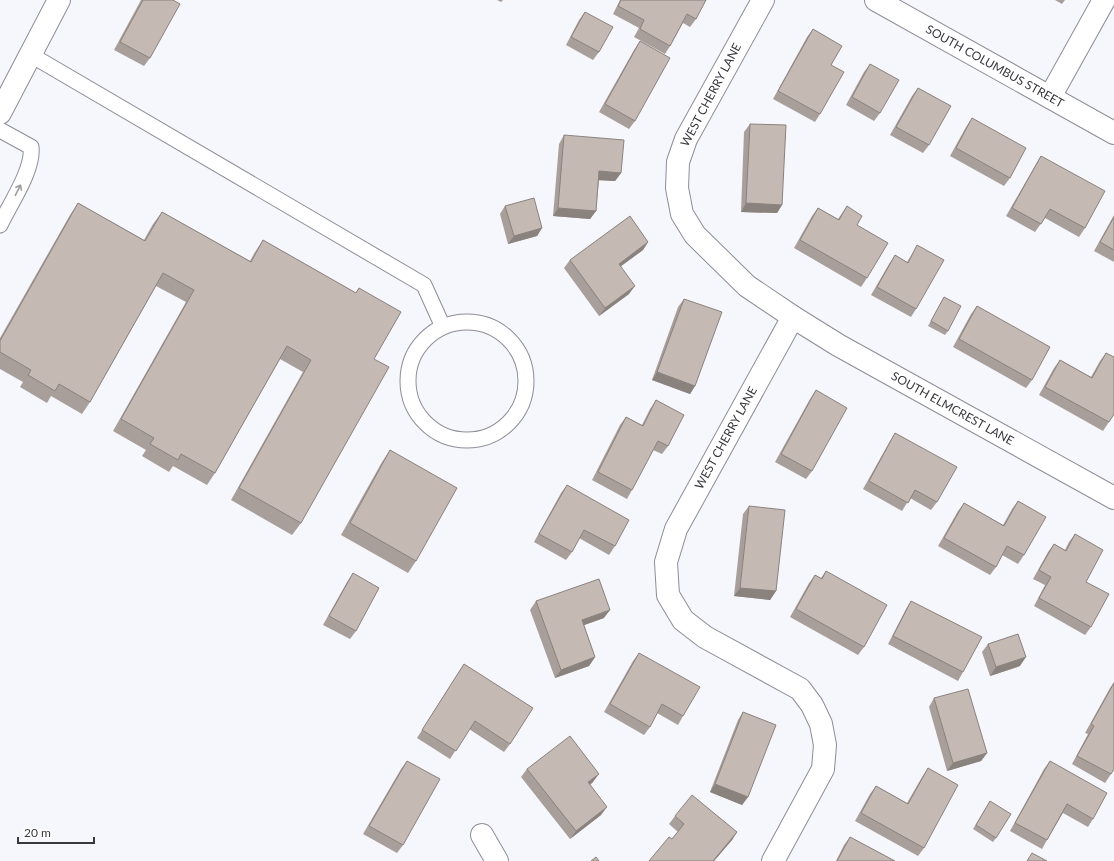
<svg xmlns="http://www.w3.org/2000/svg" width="1114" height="861" font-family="Lato,sans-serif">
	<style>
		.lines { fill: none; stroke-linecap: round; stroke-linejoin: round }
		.lane-casing { stroke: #8e8d98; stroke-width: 17 }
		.street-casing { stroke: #8e8d98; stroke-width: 24 }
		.secondary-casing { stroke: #8e8d98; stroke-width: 24 }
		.lane { stroke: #fff; stroke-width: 15 }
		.street { stroke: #fff; stroke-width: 22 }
		.secondary { stroke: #fff; stroke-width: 22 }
		.wall { fill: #a99f9a }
		.shaded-wall { fill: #8a827d }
		.building { fill: #c5b9b3; stroke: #8a827d }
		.oneway { stroke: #9c9c9e }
		.labels { text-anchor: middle; stroke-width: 3; stroke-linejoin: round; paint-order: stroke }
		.street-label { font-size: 12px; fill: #38383d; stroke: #fff }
	</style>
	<rect width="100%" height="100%" fill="#f6f6fd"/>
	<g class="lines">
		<defs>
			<path id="lane" d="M31,55L424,285L443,327
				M0,130L31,147C34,169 10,204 0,225
				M408 381a59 59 0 1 1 118 0a59 59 0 1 1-118 0Z"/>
			<g id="street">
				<path d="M763,0L686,139L678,162L677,188L682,214L695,235L747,286L793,317L676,529L666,562L668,595L683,620L705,637L800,689L812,705L821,724L825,745L823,769L773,861"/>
				<path d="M1050,97L1104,0"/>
				<path id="s1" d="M793,317L838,345L1114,498"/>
				<path d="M482,835L497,861"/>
			</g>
			<g id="secondary">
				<path id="s2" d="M876,0L1114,133"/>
				<path d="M0,113L59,0"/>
			</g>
		</defs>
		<use href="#lane" class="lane-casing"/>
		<use href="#street" class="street-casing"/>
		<use href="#secondary" class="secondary-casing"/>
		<use href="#lane" class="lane"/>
		<use href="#street" class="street"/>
		<use href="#secondary" class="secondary"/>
	</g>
	<path class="wall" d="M141,0H173L150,58L144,66L114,50Z
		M497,0H503L501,2Z
		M620,0H706L696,19L690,27L683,23L670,46L665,54L634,37L639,28L613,14Z
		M1055,0H1065L1062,4Z
		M585,12L599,52L593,60L566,45L579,20Z
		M813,29L831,65L820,114L815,122L773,99L807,37Z
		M640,41L635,121L629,129L599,112L634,50Z
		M870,64L880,113L874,121L846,105L864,72Z
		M918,88L929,145L923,153L890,135L912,96Z
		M972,118L1010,178L1004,186L950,156L966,127Z
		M750,124L782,205L777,213L741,212L744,132Z
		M564,135L621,173L615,181L599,180L596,211L590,219L553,216L559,144Z
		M1041,156L1085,228L1079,237L1045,218L1035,232L1006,216L1036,164Z
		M78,203L144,240L153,224L162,212L250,261L255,252L263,240L356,293L359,288L374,359L301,523L292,535L231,500L303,372L280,359L215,473L207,485L173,466L169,472L142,456L146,450L113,431L186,302L156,286L90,402L82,414L51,396L47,403L20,387L23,382L0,369V338L70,215Z
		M505,206L542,228L537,236L508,244L500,214Z
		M847,206L857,225L867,278L861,287L794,248L812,216L818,208L838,219Z
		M1114,215V262L1094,251Z
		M648,242L643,250L621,266L629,294L599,316L564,268L570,260Z
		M917,245L916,309L911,317L871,295L889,264L895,255L907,262L912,254Z
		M944,297L948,331L945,335L928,326Z
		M684,299L695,386L690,394L652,380L678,307Z
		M977,306L1032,380L1026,388L953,347L971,314Z
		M1106,353L1109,422L1103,431L1039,395L1054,368L1060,360L1091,377L1100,361Z
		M816,390L812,471L806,479L775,462L810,399Z
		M656,400L668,446L662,454L653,450L632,490L627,499L592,480L620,425L626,417L642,425L650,409Z
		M895,433L937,502L931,510L910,498L902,511L863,489L890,441Z
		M390,450L416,561L408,573L341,535L382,462Z
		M567,485L615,546L609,555L579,538L572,552L566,560L534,542L561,493Z
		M1018,501L1024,555L1018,564L1002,555L996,567L990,575L938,546L958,511L964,503L1003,525L1012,509Z
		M749,506L776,591L770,600L734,596L743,514Z
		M1075,534L1086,582L1091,627L1085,635L1034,606L1045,585L1033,579L1048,552L1054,544L1065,550L1069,542Z
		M826,571L864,647L858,655L790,617L809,583L815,575L821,578Z
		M353,573L356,631L350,639L323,625L347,582Z
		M536,601L604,618L584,625L595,657L589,666L555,678L530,610Z
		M911,601L963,672L958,681L888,644L906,609Z
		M988,644L1020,666L990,676L982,652Z
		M639,653L683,716L678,725L657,713L650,727L644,735L604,712L633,661Z
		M464,664L510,744L504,752L469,729L450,759L417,738Z
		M1114,682L1111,774L1105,783L1072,764L1088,734L1085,733L1110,688Z
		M934,698L987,753L981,761L947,771L929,707Z
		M743,712L748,797L742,805L710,792L738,720Z
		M407,761L403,845L397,853L363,834L401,769Z
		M1050,761L1093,819L1088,827L1063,813L1047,840L1042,849L1010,831L1044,769Z
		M928,768L924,848L918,856L855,821L870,794L876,786L907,803L922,777Z
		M527,769L593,782L590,785L601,815L570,839L521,777Z
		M990,801L996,838L993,842L973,829Z
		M675,816L737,832L732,840L714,861H649L672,839L678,832L669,824Z
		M850,837L895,861H836L844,845Z"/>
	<path class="shaded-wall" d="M599,171L621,173L615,181L594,180Z
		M746,203L782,205L777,213L741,212Z
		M558,208L596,211L590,219L553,216Z
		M542,228L537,236L508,244L514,236Z
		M648,242L643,250L613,272L619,264Z
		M635,286L629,294L599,316L605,308Z
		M657,372L695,386L690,394L652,380Z
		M740,588L776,591L770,600L734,596Z
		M610,610L604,618L576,628L582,620Z
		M595,657L589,666L555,678L561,670Z
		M1026,657L1020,666L990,676L996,667Z
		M987,753L981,761L947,771L953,763Z
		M599,774L593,782L582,791L588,782Z
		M715,784L748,797L742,805L710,792Z
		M607,807L601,815L570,839L576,831Z
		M737,832L732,840L714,861H713Z"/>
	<path class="building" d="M143,0H173L180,4L150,58L120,42Z
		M621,0H706L696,19L687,14L670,46L640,29L644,20L618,6Z
		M585,12L613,27L599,52L571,37Z
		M813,29L842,46L831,65L844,72L820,114L778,91Z
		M640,41L670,58L635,121L605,104Z
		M870,64L899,80L880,113L852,97Z
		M918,88L951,106L929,145L896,127Z
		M972,118L1026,148L1010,178L956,148Z
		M750,124L786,125L782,205L746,203Z
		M564,135L624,140L621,173L599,171L596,211L558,208Z
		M1041,156L1105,191L1085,228L1050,209L1041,224L1012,208Z
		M534,198L542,228L514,236L505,206Z
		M78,203L145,241L162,212L251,262L263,240L356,293L359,288L401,312L374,359L389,367L301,523L239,488L311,360L287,346L215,473L181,454L178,460L150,444L154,438L121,419L194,290L163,273L90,402L59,384L55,391L28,375L31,370L0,352V341Z
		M847,206L862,216L857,225L888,243L867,278L800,240L818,208L839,220Z
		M630,216L648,242L619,264L635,286L605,308L570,260Z
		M1114,217V250L1100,242Z
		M917,245L944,260L916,309L877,287L895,255L908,263Z
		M944,297L961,306L948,331L931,321Z
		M684,299L722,312L695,386L657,372Z
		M977,306L1050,347L1032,380L959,339Z
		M1106,353L1114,357V414L1109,422L1045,387L1060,360L1092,378Z
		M816,390L847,408L812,471L781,454Z
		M656,400L684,415L668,446L658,441L632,490L598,472L626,417L643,426Z
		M895,433L957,467L937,502L915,490L908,503L869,481Z
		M390,450L457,488L416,561L350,523Z
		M567,485L629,520L615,546L584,530L572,552L539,534Z
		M1018,501L1046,517L1024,555L1007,546L996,567L944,538L964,503L1004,526Z
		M749,506L785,510L776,591L740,588Z
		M1075,534L1103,550L1086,582L1109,594L1091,627L1039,598L1051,577L1039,570L1054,544L1066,551Z
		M826,571L887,605L864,647L796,609L815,575L822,579Z
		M353,573L379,588L356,631L329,616Z
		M599,579L610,610L582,620L595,657L561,670L536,601Z
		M911,601L982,637L963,672L893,636Z
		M1018,634L1026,657L996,667L988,644Z
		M639,653L700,687L683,716L662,704L650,727L610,704Z
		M464,664L533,708L510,744L475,721L456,751L422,730Z
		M1114,683V769L1111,774L1077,756L1094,726L1091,724Z
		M968,689L987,753L953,763L934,698Z
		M743,712L776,725L748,797L715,784Z
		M570,736L599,774L588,782L607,807L576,831L527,769Z
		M407,761L440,779L403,845L369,826Z
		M1050,761L1107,793L1093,819L1067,804L1047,840L1015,823Z
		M928,768L958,785L924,848L861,813L876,786L908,804Z
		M692,795L737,832L713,861H649L669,837L672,839L684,824L675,816Z
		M990,801L1011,814L996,838L976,825Z
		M850,837L895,861H837Z
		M1032,853L1047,861H1027Z
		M596,857L599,861H591Z"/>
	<defs><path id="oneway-shaft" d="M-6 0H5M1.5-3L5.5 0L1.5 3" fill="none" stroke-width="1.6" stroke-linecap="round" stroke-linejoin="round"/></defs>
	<use class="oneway" href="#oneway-shaft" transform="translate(18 190) rotate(-63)"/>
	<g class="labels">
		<g class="street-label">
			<text dy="4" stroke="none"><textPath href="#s2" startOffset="136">SOUTH COLUMBUS STREET</textPath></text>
			<text transform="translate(711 95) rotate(-62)" y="4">WEST CHERRY LANE</text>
			<text dy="4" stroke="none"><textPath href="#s1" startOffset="184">SOUTH ELMCREST LANE</textPath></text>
			<text transform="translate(726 438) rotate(-61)" y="4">WEST CHERRY LANE</text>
		</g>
	</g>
	<path d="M18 837v6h76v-6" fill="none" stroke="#38383d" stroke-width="2"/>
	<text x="24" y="837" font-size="12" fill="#38383d" stroke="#ffffff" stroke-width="3" paint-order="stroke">20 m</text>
</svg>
